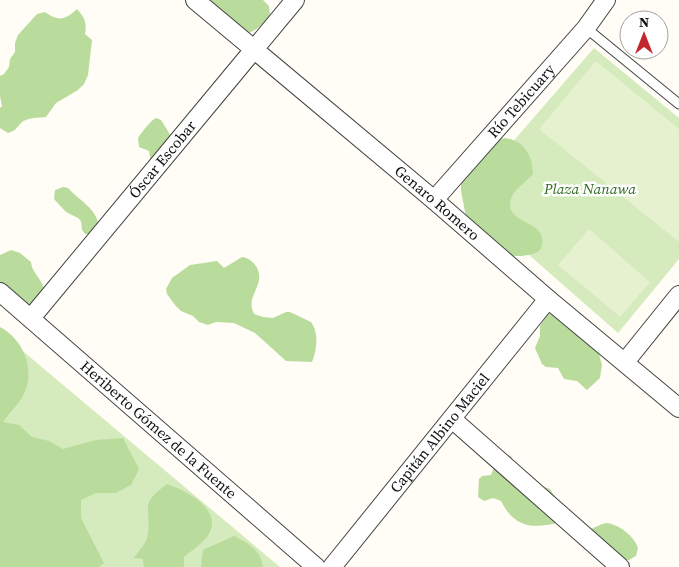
<svg xmlns="http://www.w3.org/2000/svg" width="679" height="567" font-family="'Source Serif 4',serif">
	<style>
		.green { fill: #d5ebbd }
		.forest { fill: #b9dc9c }
		.pitch { fill: #e6f2cf }
		.lines { fill: none; stroke-linecap: round; stroke-linejoin: round }
		.lane-casing { stroke: #444; stroke-width: 11 }
		.street-casing { stroke: #444; stroke-width: 20 }
		.lane { stroke: #fff; stroke-width: 9 }
		.street { stroke: #fff; stroke-width: 18 }
		.labels { text-anchor: middle; stroke-width: 5; stroke-linejoin: round; paint-order: stroke }
		.street-label { font-size: 15px; fill: #111; stroke: #fff }
		.park-label { font-size: 15px; font-style: italic; fill: #2f6b1f; stroke: #fff }
	</style>
	<rect width="100%" height="100%" fill="#fffdf5"/>
	<path class="green" d="M594,48L679,118V259L618,333L464,198Z
		M0,332L280,567H0Z"/>
	<path class="forest" d="M198,0H263L269,6L270,15C265,22 255,33 246,33Z
		M77,9C85,18 87,23 85,34L92,40L88,75L84,84L78,90L56,103L46,117C38,118 27,117 21,123C15,129 17,130 8,133L0,128V108L2,106L0,96V76L4,74L9,67L10,59L15,52V43L18,35L37,14L45,12C59,22 65,20 77,9Z
		M156,118L161,120L171,136L151,162L149,151L139,147L138,138C141,133 151,120 156,118Z
		M505,138C525,141 532,155 533,174C526,183 512,189 510,203C508,224 547,221 542,245C541,251 537,253 532,254C526,256 515,257 509,255C500,251 475,225 466,217L461,191V181L496,140Z
		M63,187L68,188C80,201 96,208 99,226L93,234H85L82,230L81,221L78,218L66,212L54,199L55,190Z
		M11,250L20,253L31,262C32,274 44,280 44,291L33,303L24,305L0,291V255Z
		M242,257C252,258 261,269 259,280C257,292 247,300 254,314L263,317L273,318L286,312H290L311,322C319,333 317,350 312,362L286,361L255,333L234,323L216,322L208,325L199,322L193,316L181,311L175,305L167,294L166,289L172,278L190,265L217,261L224,268Z
		M553,313L596,343L602,365L600,378L587,390L577,381L564,379L558,368L546,367L542,364L535,348L540,336V326L548,314Z
		M0,327C23,339 36,369 24,394C19,404 9,413 3,422L19,425L32,437L49,441L63,449L96,440L123,438L139,469L131,485L116,493H96L81,500V518L104,563L99,567H0Z
		M507,455L511,456L514,464L522,475H531L542,486L550,489L560,505L557,523C532,529 514,527 501,501L493,498L484,501L478,497L479,479L482,476L491,475C494,467 498,457 507,455Z
		M167,484C185,490 221,508 210,532C205,542 192,550 184,557V567H144L143,559L134,558C139,550 147,543 148,534C151,505 139,505 167,484Z
		M606,523C619,524 634,536 638,548L636,556L629,560H620L585,531C593,529 598,525 606,523Z
		M234,536C248,543 261,550 263,567H201L203,550Z"/>
	<path class="pitch" d="M596,61L679,129V242L539,129Z
		M589,229L650,282L620,317L558,265Z"/>
	<g class="lines">
		<defs>
			<path id="lane" d="M586,28L679,104"/>
			<g id="street">
				<path id="s1" d="M195,0L434,200L548,299L679,408"/>
				<path id="s2" d="M434,200L586,28L606,0"/>
				<path id="s3" d="M0,292L316,567"/>
				<path id="s4" d="M31,318L295,0"/>
				<path d="M625,362L679,295"/>
				<path d="M452,419L620,567"/>
				<path id="s5" d="M332,567L548,299"/>
			</g>
		</defs>
		<use href="#lane" class="lane-casing"/>
		<use href="#street" class="street-casing"/>
		<use href="#lane" class="lane"/>
		<use href="#street" class="street"/>
	</g>
	<g class="labels">
		<g class="street-label">
			<text dy="5" stroke="none"><textPath href="#s2" startOffset="132">Río Tebicuary</textPath></text>
			<text dy="5" stroke="none"><textPath href="#s4" startOffset="206">Óscar Escobar</textPath></text>
			<text dy="5" stroke="none"><textPath href="#s1" startOffset="316">Genaro Romero</textPath></text>
			<text dy="5" stroke="none"><textPath href="#s3" startOffset="210">Heriberto Gómez de la Fuente</textPath></text>
			<text dy="5" stroke="none"><textPath href="#s5" startOffset="172">Capitán Albino Maciel</textPath></text>
		</g>
		<g class="park-label">
			<text x="590" y="194">Plaza Nanawa</text>
		</g>
	</g>
	<g transform="translate(644 35)"><circle r="24" fill="#ffffff" stroke="#a0a0a0"/>
	<path d="M0-4L9 19L0 12L-9 19Z" fill="#c4262e"/>
	<text y="-8" font-size="14" font-weight="bold" text-anchor="middle" fill="#111111">N</text>
	</g>
</svg>
